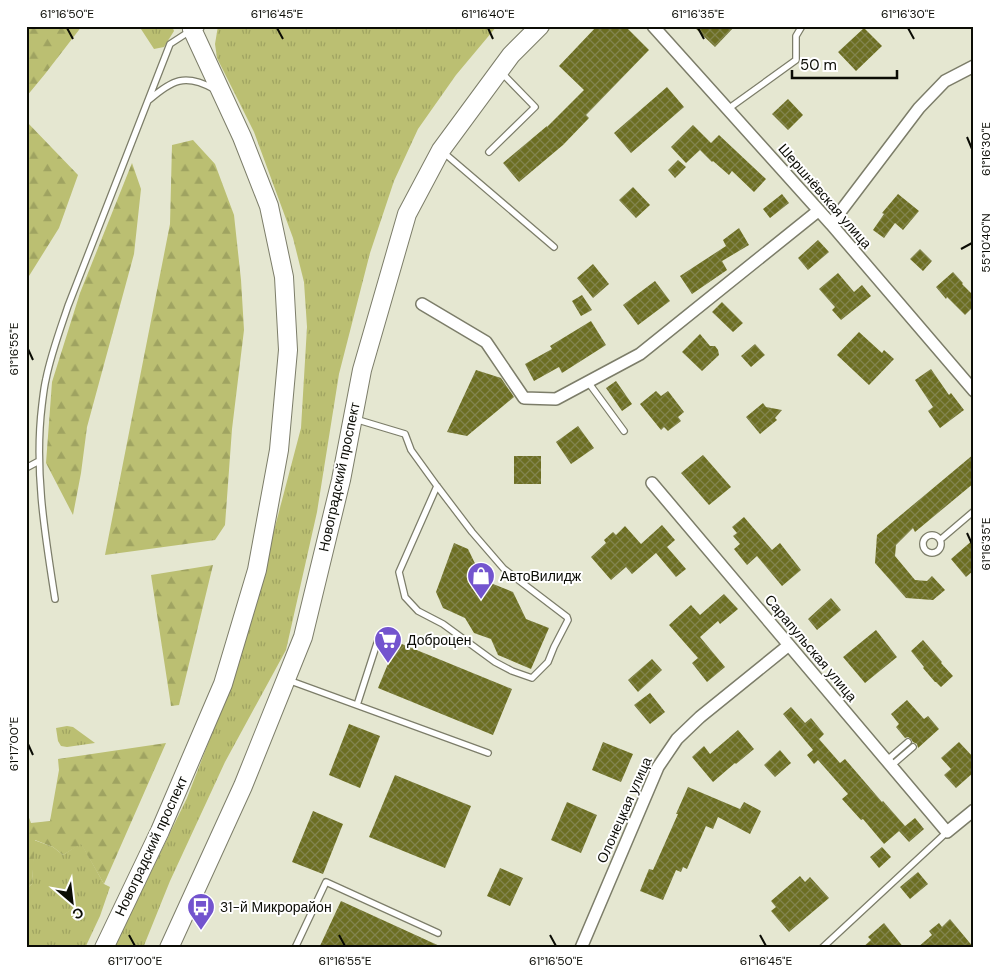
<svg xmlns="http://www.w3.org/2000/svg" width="1000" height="974" font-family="'DM Sans',sans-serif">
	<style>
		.grass { fill: url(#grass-tufts) }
		.forest { fill: url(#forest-firs) }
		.building { fill: url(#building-cross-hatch) }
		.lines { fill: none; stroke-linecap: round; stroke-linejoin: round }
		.lane-casing { stroke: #7c7d69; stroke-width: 8 }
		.street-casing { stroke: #7c7d69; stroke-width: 14 }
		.primary-casing { stroke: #7c7d69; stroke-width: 20 }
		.lane { stroke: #fff; stroke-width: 5.5 }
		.street { stroke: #fff; stroke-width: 11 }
		.primary { stroke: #fff; stroke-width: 18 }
		.ticks { fill: none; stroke: #0b0c05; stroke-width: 2 }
		.labels { text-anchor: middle; stroke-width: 4; stroke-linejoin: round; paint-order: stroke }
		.street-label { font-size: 14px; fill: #0b0c05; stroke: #fff }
		.poi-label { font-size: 14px; fill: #0b0c05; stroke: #fff; text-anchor: start }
		.neatline { fill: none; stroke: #0b0c05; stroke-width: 2 }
		.ticks-label { font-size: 12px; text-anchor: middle; fill: #0b0c05 }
	</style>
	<defs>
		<pattern id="grass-tufts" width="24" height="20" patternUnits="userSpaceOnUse" patternTransform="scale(1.25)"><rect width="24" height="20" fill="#bbbf72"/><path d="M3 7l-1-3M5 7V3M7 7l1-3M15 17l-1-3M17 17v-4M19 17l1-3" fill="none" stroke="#9fa361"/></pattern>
		<pattern id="forest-firs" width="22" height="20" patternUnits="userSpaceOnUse" patternTransform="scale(1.25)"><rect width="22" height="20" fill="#bbbf72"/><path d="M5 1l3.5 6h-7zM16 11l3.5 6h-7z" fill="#9fa361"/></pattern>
		<pattern id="building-cross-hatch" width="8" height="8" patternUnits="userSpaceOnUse" patternTransform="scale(1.25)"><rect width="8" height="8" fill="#6c6e22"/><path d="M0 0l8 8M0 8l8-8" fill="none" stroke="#82844e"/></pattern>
	</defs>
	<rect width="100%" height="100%" fill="#e5e7d1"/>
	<path class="grass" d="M139,26H172L174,31L164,47L154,49Z
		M218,26H497L456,75L418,129L394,181L370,253L339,374L317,512L286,650L225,762L170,881L143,948H114L187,798L214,728L246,637L301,428L307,327L304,282L293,238L254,132L217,58L215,44Z
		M67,726L73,727L95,743L67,747L61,746L58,741L56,728Z
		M34,840L53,847L63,855L81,843L104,884L110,887L100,916L85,948H26V889L32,884Z"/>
	<path class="forest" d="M26,26H82L45,74L26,97Z
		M26,121L78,175L59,228L29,276L26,283Z
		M193,140L215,164L234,215L241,280L244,330L232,429L225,525L215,540L105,555L170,224L172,145Z
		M132,163L141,189L134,254L87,427L81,473L73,515L46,463L52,382L80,293Z
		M213,565L179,705L171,706L151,575Z
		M166,743L104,884L81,844L63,855L53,847L35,840L32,884L26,889V810L31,823L50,821L59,770L58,759Z"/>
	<path class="building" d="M597,26H625L649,50L586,115L589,118L563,145L519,182L503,163L547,126V127L584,90L559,66Z
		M693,26H735L715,47Z
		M864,28L882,46L856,71L838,52Z
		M667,87L684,107L631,153L614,133Z
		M788,99L803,115L788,130L772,114Z
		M693,125L711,143L719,135L766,179L754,192L732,171L729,175L713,161L712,162L700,150L686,163L671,147Z
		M678,160L686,167L675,178L668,170Z
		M633,187L650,205L636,218L619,200Z
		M782,194L789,203L770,218L763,209Z
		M898,194L919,211L903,230L895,223L884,238L873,230L884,214L882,213Z
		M739,228L749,245L722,261L727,270L692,294L680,276L726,246L723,240Z
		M818,240L829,252L808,270L798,258Z
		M920,249L932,261L923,271L910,259Z
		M593,264L609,284L593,298L577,278Z
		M953,272L963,283L962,284L974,296V306L965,315L947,297L946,299L936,287Z
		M838,273L854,292L862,285L871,296L841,320L832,310L835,307L819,289Z
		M655,281L670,301L638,325L623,305Z
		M582,295L592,310L581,316L572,301Z
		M722,302L743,323L733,332L712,312Z
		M591,321L606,345L562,373L559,367L534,381L525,364L552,349L550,346Z
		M859,332L882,353L884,350L894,359L869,385L837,355Z
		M700,334L710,346H715L718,350L719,355L702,371L682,352Z
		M755,344L765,355L751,367L741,356Z
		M931,369L949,395L951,393L964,410L940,428L928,411L933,407L915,380Z
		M476,370L501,378L514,397L467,436L447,432Z
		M616,381L632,404L622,411L606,388Z
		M656,391L661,396L668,391L684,412L678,417L681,421L668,431L664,427L661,430L640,404Z
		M763,403L766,407L782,410L775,418L777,420L760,434L746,417Z
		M578,426L594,448L571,464L556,442Z
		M974,454V483L915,532L913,528L896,545L895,556L915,580L927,581L932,576L945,590L933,600L906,598L875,563L877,535L889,525Z
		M703,455L731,487L709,505L681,473Z
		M514,456H541V484H514Z
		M744,517L772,550L780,543L801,570L782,586L757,556L747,565L734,549L740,544L733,536L737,533L732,527Z
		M662,525L675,540L667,547L686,569L676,577L656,553L632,574L626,567L611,580L591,557L606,543L604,540L613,532L616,535L625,526L641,544Z
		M974,539V570L966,577L951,559Z
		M454,543L468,549L483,580L513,592L526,619L549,628L531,669L498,655L491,639L474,633L465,618L443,608L436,592Z
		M724,594L738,609L720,624L718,621L700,637L725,667L707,682L692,663L698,658L669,625L691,605L700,615Z
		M831,598L841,610L817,630L808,619Z
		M876,630L897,657L865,683L843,657Z
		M923,640L942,662L941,663L953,676L941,687L936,682H935L923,668L924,667L911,651Z
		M397,642L512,689L493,735L378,688Z
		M652,659L662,670L638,692L628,680Z
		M650,693L665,712L650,724L634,705Z
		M907,700L924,719L928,716L939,729L918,748L917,744L913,742L911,739L908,737L905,738L896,727L899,724L891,714Z
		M791,707L805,723L811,718L824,734L819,739L840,763L845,759L882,802L883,801L905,826L884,844L863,819L861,820L842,799L848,794L818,760L814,764L807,755L813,750L783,714Z
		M349,724L380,736L360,788L329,775Z
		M738,730L754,749L736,764L735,763L713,782L692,757L704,746L710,754Z
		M603,742L633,754L621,782L592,770Z
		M959,742L974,758V772L956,788L944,775L951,769L941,758Z
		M780,750L791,763L775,777L764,765Z
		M395,775L471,806L445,868L369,837Z
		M688,787L740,809L744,802L761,811L750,834L718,817L713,829L706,826L687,869L683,867L681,872L676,870L663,900L640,891L649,869L653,870L678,814H676Z
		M567,802L597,815L581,853L551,840Z
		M313,811L343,824L323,874L292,862Z
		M915,818L924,829L909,842L899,831Z
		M882,847L891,857L879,868L870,857Z
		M500,868L523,878L510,906L487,896Z
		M918,872L928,884L910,899L900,887Z
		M800,876L805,882L810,877L829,898L789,932L771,911L776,907L771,901Z
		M341,901L444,948H319Z
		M950,919L974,948H917L932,935L929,931L939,923L942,927Z
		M884,923L904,948H862L871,940L868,937Z"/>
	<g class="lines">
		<defs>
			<path id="lane" d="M149,100C172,80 185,73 214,89
				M728,109L796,60V36L802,26
				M443,152L554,247
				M489,152L535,107L501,72
				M588,382L624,431
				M355,419L405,434L411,450L437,486L472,532L504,569L567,617L568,620L554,647L548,662L532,678L512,671L495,662L443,624L418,611L405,597L399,572L437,486
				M26,468L39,461
				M923 544a9 9 0 1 1 18 0a9 9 0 1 1-18 0Z
				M940,540L974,511
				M55,599C45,535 34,470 42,405C43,397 44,387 46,379C51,354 60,330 68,306L170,44L190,31
				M288,680L488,753
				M357,705L379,637
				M886,761L908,742
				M891,766L913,747
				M295,948L326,882L438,933
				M822,948L947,832"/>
			<path id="street" d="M653,26L831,224L974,391
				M831,224L919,108L945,81L974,66
				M422,304L486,342L524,398L556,399L640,354L818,211
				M652,483L947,832L974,810
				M581,948L658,767L677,739L700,717L789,645"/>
			<path id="primary" d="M104,948L160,831L223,684L257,570L279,450L288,350L284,277L269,206L242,137L192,29L195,26
				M169,948L243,786L303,637L341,480L362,370L407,214L441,150L511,55L540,26"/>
		</defs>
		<use href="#lane" class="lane-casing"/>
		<use href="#street" class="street-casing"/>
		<use href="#primary" class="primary-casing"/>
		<use href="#lane" class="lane"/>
		<use href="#street" class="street"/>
		<use href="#primary" class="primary"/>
	</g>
	<path class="ticks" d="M67,28L73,39M277,28L283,39M488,28L493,39M698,28L704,39M908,28L914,39M967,137L972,149M961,249L972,243M28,349L33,360M967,533L972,544M28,744L33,755M129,935L135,946M339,935L345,946M550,935L556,946M760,935L766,946"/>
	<defs>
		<symbol id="shop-pin" viewBox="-11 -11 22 30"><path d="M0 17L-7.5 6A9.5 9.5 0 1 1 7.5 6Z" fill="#7354ce" stroke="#fff"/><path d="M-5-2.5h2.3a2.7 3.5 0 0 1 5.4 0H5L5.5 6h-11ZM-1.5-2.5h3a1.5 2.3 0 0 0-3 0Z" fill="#fff"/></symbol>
		<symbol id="supermarket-pin" viewBox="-11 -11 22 30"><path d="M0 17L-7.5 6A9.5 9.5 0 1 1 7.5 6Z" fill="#7354ce" stroke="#fff"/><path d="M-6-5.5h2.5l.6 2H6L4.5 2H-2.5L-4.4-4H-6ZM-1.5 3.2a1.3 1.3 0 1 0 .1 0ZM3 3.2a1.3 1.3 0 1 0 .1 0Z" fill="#fff"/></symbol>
		<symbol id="bus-pin" viewBox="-11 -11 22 30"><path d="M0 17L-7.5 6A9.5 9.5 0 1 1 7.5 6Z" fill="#7354ce" stroke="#fff"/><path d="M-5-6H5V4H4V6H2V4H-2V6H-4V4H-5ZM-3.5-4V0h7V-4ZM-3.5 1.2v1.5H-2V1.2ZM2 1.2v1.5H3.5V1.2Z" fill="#fff"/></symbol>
	</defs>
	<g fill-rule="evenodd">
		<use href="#shop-pin" x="465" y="560" width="32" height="43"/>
		<use href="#supermarket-pin" x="372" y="624" width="32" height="43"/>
		<use href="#bus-pin" x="185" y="891" width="32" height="43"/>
	</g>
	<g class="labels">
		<g class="street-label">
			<text transform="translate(825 196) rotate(49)" y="5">Шершнёвская улица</text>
			<text transform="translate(339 477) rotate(-78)" y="5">Новоградский проспект</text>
			<text transform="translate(811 648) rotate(50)" y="5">Сарапульская улица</text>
			<text transform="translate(624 810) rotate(-66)" y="5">Олонецкая улица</text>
			<text transform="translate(151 846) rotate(-65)" y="5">Новоградский проспект</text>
		</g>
		<g class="poi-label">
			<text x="500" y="581">АвтоВилидж</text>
			<text x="407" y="645">Доброцен</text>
			<text x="220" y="912">31-й Микрорайон</text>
		</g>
	</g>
	<rect width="1000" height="974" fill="none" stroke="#ffffff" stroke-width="55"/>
	<g transform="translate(72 902) rotate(152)" stroke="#ffffff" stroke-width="4" paint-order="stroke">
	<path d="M0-4L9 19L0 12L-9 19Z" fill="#0b0c05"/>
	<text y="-8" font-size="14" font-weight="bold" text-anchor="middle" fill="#0b0c05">С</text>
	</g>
	<path d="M792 70v8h105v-8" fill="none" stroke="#0b0c05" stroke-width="2.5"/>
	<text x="800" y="70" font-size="15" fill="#0b0c05" stroke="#ffffff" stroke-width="4" paint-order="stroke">50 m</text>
	<rect x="28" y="28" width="944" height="918" class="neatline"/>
	<g class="ticks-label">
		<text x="67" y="18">61°16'50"E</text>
		<text x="277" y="18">61°16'45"E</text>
		<text x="488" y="18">61°16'40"E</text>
		<text x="698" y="18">61°16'35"E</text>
		<text x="908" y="18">61°16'30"E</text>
		<text transform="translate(986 149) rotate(-90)" y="4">61°16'30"E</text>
		<text transform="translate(986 243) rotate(-90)" y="4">55°10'40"N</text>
		<text transform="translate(14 349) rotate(-90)" y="4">61°16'55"E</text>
		<text transform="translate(986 544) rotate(-90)" y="4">61°16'35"E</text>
		<text transform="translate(14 744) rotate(-90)" y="4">61°17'00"E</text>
		<text x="135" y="965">61°17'00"E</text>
		<text x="345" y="965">61°16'55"E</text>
		<text x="556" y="965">61°16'50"E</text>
		<text x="766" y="965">61°16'45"E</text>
	</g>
</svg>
